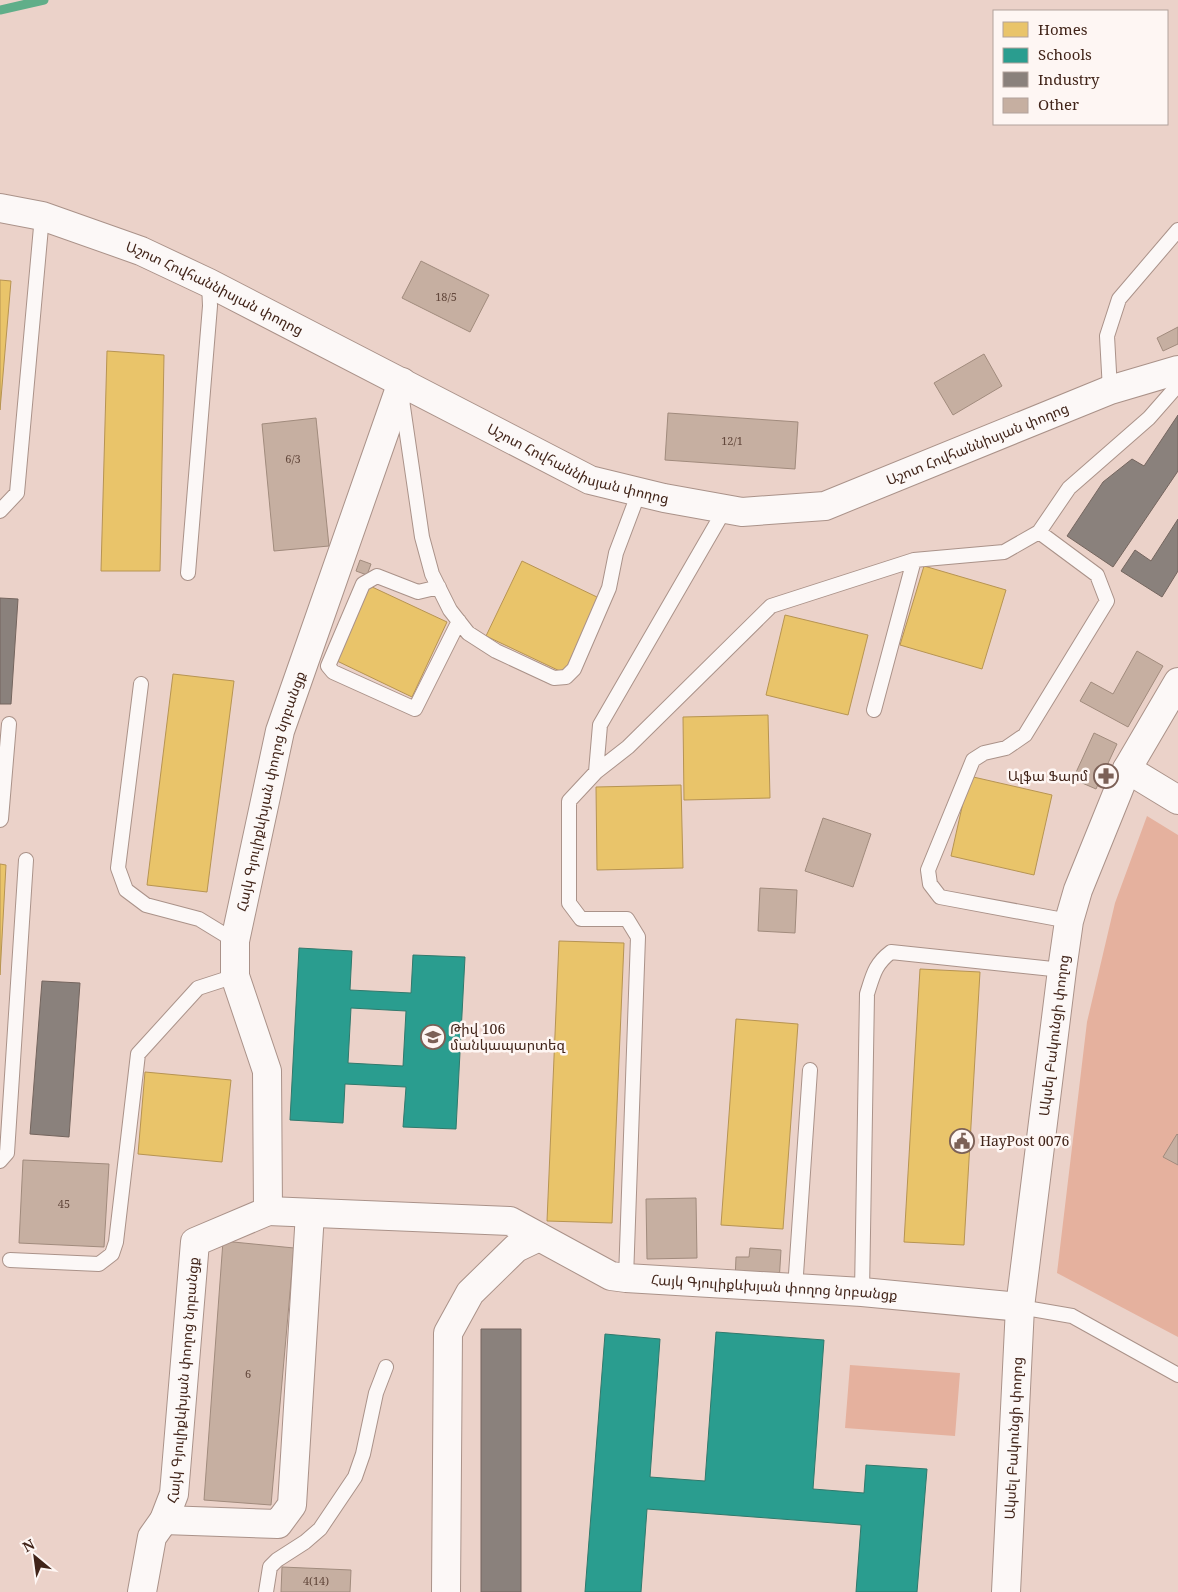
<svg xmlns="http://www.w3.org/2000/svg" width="1178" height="1592" font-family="'Noto Serif','Noto Sans Armenian',serif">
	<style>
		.green { fill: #e5b19e }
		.homes { fill: #e9c46a; stroke: #b79452 }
		.schools { fill: #2a9d8f; stroke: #31796c; fill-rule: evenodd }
		.industry { fill: #8a817c; stroke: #74655e }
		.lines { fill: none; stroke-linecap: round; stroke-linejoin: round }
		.stream { stroke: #60ae89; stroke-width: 9 }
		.building { fill: #c6afa1; stroke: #a18b7d }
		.lane-casing { stroke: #aa9289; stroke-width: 16 }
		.street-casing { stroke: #aa9289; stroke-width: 30 }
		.secondary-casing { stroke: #aa9289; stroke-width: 30 }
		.lane { stroke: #fcf8f7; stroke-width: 14 }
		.street { stroke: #fcf8f7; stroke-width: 28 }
		.secondary { stroke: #fcf8f7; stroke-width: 28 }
		.labels { text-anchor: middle; stroke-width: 5; stroke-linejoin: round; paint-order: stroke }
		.number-label { font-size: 11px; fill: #62473b }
		.street-label { font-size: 14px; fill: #412419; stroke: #fef6f3 }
		.poi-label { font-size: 14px; fill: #412419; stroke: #fef6f3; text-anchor: start }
	</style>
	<rect width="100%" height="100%" fill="#ebd2c9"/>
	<path class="green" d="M1147,816L1178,835V1337L1057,1273L1087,1022L1115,903Z
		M850,1365L960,1373L955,1436L845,1428Z"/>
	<path class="homes" d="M0,280L11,281L0,410Z
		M107,351L164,355L160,571H101Z
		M522,561L599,598L564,673L486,636Z
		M924,566L1006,590L982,669L900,645Z
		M370,586L447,622L412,697L335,660Z
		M785,615L868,635L848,715L766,695Z
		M173,674L234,681L207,892L147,885Z
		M768,715L770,798L684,800L683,717Z
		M969,776L1052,795L1034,875L951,856Z
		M681,785L683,868L597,870L596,787Z
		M0,864L6,865L0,975Z
		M559,941L624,943L612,1223L547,1221Z
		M920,969L980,972L964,1245L904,1242Z
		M736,1019L798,1024L783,1229L721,1225Z
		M145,1072L231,1080L222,1162L138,1154Z"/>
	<path class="schools" d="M299,948L352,951L350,990L411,993L413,955L465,957L456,1129L403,1127L406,1087L345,1084L343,1123L290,1120ZM351,1008L406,1011L403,1066L348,1063Z
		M716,1332L824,1340L813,1489L864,1493L866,1465L927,1469L917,1592H856L861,1525L647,1509L641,1592H585L605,1334L660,1339L650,1477L705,1481Z"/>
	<path class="industry" d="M1178,415V471L1113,567L1067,536L1103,482L1132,459L1144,466Z
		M1178,519V571L1162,597L1121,571L1135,550L1151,561Z
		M0,598L18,599L11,704H0Z
		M42,981L80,983L69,1137L30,1134Z
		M481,1329H521V1592H481Z"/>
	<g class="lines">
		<path class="stream" d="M0,10L44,0"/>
	</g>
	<path class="building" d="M421,261L489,295L470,332L402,298Z
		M1178,327V344L1163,351L1157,338Z
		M984,354L1002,386L953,415L934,383Z
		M668,413L798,422L795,469L665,460Z
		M316,418L329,546L274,551L262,424Z
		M360,560L371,564L367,575L356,571Z
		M1137,651L1163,666L1128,727L1080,701L1091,682L1113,694Z
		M1094,733L1117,744L1096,789L1073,779Z
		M823,818L871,834L853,887L805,871Z
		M760,888L797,890L795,933L758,931Z
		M1177,1134L1178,1135V1165L1163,1157Z
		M23,1160L109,1164L104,1247L19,1243Z
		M696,1198L697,1258L647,1259L646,1199Z
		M223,1241L294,1248L271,1505L204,1500Z
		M750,1248L781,1250L779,1283L735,1281L736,1257H749Z
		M282,1567L351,1570L350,1592H281Z"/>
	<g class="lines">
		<defs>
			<path id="lane" d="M1110,390L1107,336L1119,299L1178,230
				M402,400L422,537L432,574L450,610L468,633L496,651L554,678L566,677L574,669L609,588L616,553L639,492
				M0,511L17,493L42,216
				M1039,532L1097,575L1107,601L1025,735L1006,748L984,753L973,760L928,870L930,884L940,897L1069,921
				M188,573L210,306L209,283
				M439,587L418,592L377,576L363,584L328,666L333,672L415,709L459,621
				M141,684L118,868L126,890L146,905L199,919L235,941
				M874,710L914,560
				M596,772L600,725L725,509
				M0,820L1,819L9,724
				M0,1161L7,1153L26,860
				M10,1260L99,1264L112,1254L116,1242L138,1054L198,988L235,976
				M626,1278L638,937L627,919H581L569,903V801L596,772L628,747L771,606L914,560L1004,552L1039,532L1069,488L1149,418L1178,385
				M795,1289L810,1070
				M862,1292L867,994C873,975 875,964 891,952L1062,970
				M1020,1307L1072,1316L1178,1375
				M266,1592L270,1567L277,1560L305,1542L320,1529L355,1477L363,1454L376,1393L386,1367"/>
			<g id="street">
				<path d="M1127,769L1178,800"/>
				<path id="s1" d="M268,1211L510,1221L611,1276L626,1278L862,1292L1020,1307"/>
				<path d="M164,1520L278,1524L292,1505L310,1213"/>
				<path id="s2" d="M142,1592L152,1537L164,1520L174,1494L195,1242L268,1211L267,1071L235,976V941L280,731L402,382"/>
				<path d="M446,1592L448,1333L470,1293L516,1248L539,1237"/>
			</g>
			<g id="secondary">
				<path id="s3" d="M0,208L42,216L141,251L209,283L590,480L664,498L742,512L825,506L1110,390L1178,370"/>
				<path id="s4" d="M1006,1592L1020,1307L1062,970L1069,921L1078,890L1127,769L1178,682"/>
			</g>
		</defs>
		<use href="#lane" class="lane-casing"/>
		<use href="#street" class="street-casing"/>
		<use href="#secondary" class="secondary-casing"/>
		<use href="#lane" class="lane"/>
		<use href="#street" class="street"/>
		<use href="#secondary" class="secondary"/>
	</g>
	<defs>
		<symbol id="pharmacy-ring" viewBox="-11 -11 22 22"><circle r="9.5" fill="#fef6f3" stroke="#7c6157" stroke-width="1.5"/><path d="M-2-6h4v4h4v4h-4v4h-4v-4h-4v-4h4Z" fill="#7c6157"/></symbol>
		<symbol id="school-ring" viewBox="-11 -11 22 22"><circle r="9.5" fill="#fef6f3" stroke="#7c6157" stroke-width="1.5"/><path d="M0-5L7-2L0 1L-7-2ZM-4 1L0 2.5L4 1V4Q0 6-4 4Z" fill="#7c6157"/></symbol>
		<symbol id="civic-ring" viewBox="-11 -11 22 22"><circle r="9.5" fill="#fef6f3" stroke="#7c6157" stroke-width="1.5"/><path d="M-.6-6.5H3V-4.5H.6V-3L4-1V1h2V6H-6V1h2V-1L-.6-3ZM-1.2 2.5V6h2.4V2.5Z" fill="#7c6157"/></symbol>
	</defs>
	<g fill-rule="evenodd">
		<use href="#pharmacy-ring" x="1092" y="762" width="28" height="28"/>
		<use href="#school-ring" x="419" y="1023" width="28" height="28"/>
		<use href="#civic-ring" x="948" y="1127" width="28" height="28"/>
	</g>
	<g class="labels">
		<g class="number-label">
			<text x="446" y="301">18/5</text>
			<text x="732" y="445">12/1</text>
			<text x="293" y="463">6/3</text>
			<text x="64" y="1208">45</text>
			<text x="248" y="1378">6</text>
			<text x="316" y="1585">4(14)</text>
		</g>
		<g class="street-label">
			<text dy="5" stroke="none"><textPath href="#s3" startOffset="230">Աշոտ Հովհաննիսյան փողոց</textPath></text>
			<text dy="5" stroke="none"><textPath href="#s3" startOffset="1055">Աշոտ Հովհաննիսյան փողոց</textPath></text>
			<text dy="5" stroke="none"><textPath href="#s3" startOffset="635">Աշոտ Հովհաննիսյան փողոց</textPath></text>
			<text dy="5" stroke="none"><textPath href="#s2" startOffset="866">Հայկ Գյուլիքևխյան փողոց նրբանցք</textPath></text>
			<text dy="5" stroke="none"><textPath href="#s4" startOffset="559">Ակսել Բակունցի փողոց</textPath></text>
			<text dy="5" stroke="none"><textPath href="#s1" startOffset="521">Հայկ Գյուլիքևխյան փողոց նրբանցք</textPath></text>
			<text dy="5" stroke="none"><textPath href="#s2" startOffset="219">Հայկ Գյուլիքևխյան փողոց նրբանցք</textPath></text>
			<text dy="5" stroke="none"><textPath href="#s4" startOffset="154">Ակսել Բակունցի փողոց</textPath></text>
		</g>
		<g class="poi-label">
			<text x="1088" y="781" text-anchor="end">Ալֆա Ֆարմ</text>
			<text x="450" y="1034">Թիվ 106<tspan x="450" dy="16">մանկապարտեզ</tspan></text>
			<text x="980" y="1146">HayPost 0076</text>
		</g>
	</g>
	<rect x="993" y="10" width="175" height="115" fill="#fef6f3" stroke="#b2a29c"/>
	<rect x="1003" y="22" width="25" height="15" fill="#e9c46a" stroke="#b2a29c"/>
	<text x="1038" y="35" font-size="15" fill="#412419">Homes</text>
	<rect x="1003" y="48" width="25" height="15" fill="#2a9d8f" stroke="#b2a29c"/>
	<text x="1038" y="60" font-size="15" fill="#412419">Schools</text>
	<rect x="1003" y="72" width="25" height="15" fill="#8a817c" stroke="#b2a29c"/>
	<text x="1038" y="85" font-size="15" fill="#412419">Industry</text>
	<rect x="1003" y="98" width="25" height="15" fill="#c6afa1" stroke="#b2a29c"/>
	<text x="1038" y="110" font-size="15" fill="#412419">Other</text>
	<g transform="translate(35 1557) rotate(331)" stroke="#fef6f3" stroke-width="4" paint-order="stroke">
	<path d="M0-4L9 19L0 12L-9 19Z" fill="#412419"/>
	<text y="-8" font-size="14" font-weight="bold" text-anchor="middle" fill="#412419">N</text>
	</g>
</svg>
